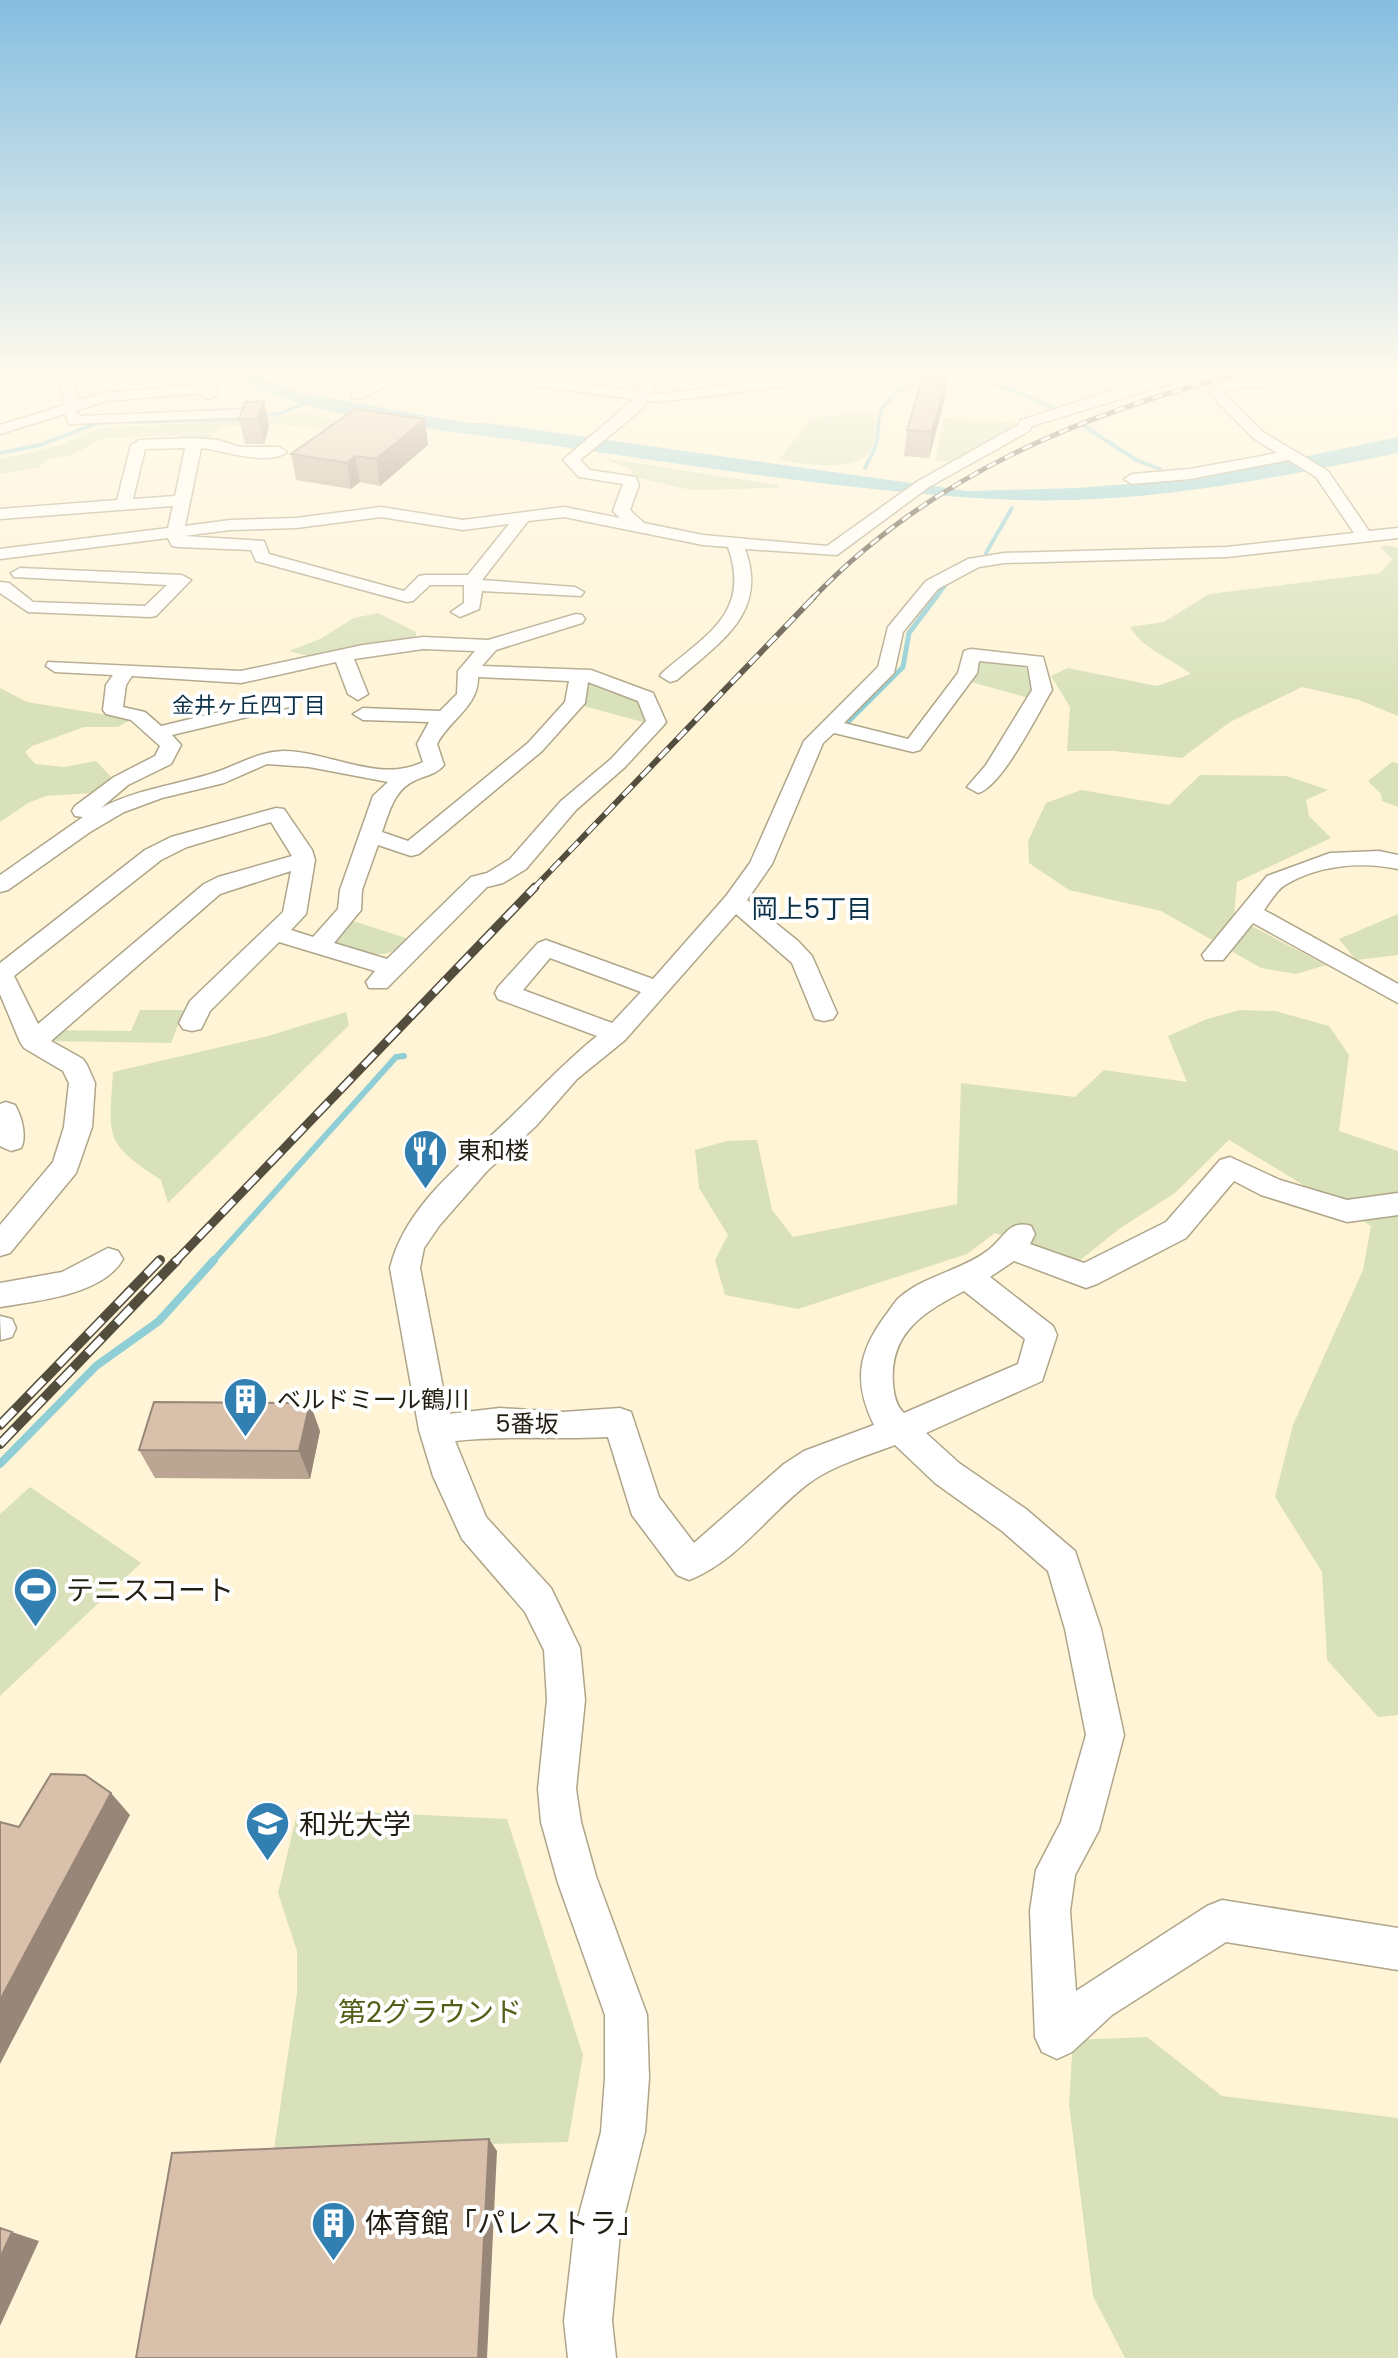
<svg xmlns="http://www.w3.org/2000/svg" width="1398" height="2358" font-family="Poppins,'Noto Sans JP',sans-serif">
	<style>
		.green { fill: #d8e1ba }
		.water { fill: #90ced6 }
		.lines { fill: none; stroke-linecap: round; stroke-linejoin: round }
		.stream-far3 { stroke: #90ced6; stroke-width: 4 }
		.stream-far2 { stroke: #90ced6; stroke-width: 5 }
		.stream-far1 { stroke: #90ced6; stroke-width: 6 }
		.stream { stroke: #90ced6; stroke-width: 8 }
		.minor-casing { stroke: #afa589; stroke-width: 3 }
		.minor { fill: #fff; fill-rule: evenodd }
		.rail-far3-casing { stroke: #534d3e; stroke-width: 5 }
		.rail-far2-casing { stroke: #534d3e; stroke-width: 6 }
		.rail-far1-casing { stroke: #534d3e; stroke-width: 9 }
		.rail-casing { stroke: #534d3e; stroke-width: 10 }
		.rail-far3 { stroke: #fff; stroke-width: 3; stroke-dasharray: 10; stroke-linecap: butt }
		.rail-far2 { stroke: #fff; stroke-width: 4; stroke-dasharray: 13; stroke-linecap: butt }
		.rail-far1 { stroke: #fff; stroke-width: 6; stroke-dasharray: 17; stroke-linecap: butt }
		.rail { stroke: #fff; stroke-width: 7; stroke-dasharray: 21; stroke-linecap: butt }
		.wall { fill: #bba593 }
		.shaded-wall { fill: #988678 }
		.building { fill: #d9c0ab; stroke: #988678; stroke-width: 2 }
		.labels { text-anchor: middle; stroke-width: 8; stroke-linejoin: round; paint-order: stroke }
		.far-neighbourhood-label { font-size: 22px; fill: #0c3149; stroke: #fff }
		.poi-label { font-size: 24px; fill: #221e13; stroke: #fff; text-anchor: start }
		.street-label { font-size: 24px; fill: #221e13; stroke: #fff }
		.neighbourhood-label { font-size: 26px; fill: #0c3149; stroke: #fff }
		.near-poi-label { font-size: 28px; fill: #221e13; stroke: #fff; text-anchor: start }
		.near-park-label { font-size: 28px; fill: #535f18; stroke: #fff }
	</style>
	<rect width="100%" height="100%" fill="#fff4d6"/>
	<path class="green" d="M873,411C889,480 821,466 779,460L811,418Z
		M302,412L343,421L329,429L273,424L220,427L209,440L179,438V435L104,438L74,454L47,460L39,467L0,474V459L58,446L101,428L258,420Z
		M944,418L1016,423L1019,427L949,462L935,461Z
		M603,458L778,485L779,488L691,490L631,476L633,470Z
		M1386,545L1398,548V716L1359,700L1302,687L1230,722L1182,758L1114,751H1067L1070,707L1051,676L1068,668L1157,686L1191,674C1171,658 1145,651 1130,627L1164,622L1209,594L1380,573L1392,559L1380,547Z
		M378,613L416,632V639L313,657L289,651L320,639L354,618Z
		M987,660C1016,664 1031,658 1034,691L1029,698L971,682L979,662Z
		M585,681H590L640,702L649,721L646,723L584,706Z
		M0,688L27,702L132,719L118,727H84L32,746L25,752L35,764L64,767L96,761L114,780L92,793L46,796L28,803L0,822Z
		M1392,762L1398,763V807L1382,801L1381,794L1368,781Z
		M1200,775L1287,776L1328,790L1306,800L1309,816L1331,838L1237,882L1234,917L1326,965L1296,974L1261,968L1161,911L1069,890L1029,863L1028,841L1046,803L1081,790L1169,805Z
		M1398,914V955L1356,960L1339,939Z
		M350,920L409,939C383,965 367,952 335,943V938Z
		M140,1010H184L171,1043L48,1041L54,1030L131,1031Z
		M1240,1010L1275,1011L1329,1026L1349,1055L1339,1131L1398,1151V1715L1378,1717L1327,1660L1322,1572L1275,1497L1293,1425L1363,1270L1371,1226L1229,1140L1175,1193L1119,1229L1078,1262L995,1233L967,1254L798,1309L725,1295L715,1260L728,1235L699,1188L695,1150L727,1141L757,1140L772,1210L793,1237L957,1204L961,1083L1075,1097L1104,1070L1187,1082L1168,1036L1207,1019Z
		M346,1012L349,1025L168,1203L161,1180C103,1142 109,1138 113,1072L268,1036Z
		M30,1487L141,1563L0,1696V1514Z
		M298,1809L507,1819L583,2055L568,2142L274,2149L297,1993V1951L278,1893Z
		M1147,2037L1222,2096L1398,2118V2358H1125L1093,2296L1069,2104L1073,2040Z"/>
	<path class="water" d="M226,373H250L301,393L468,423H486L968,491L1077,488L1203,478L1398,437V453C1289,475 1181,497 1070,500C1007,502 945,496 883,490C767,478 652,460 536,443C437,428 314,422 226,373Z"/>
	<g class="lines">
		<path class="stream-far3" d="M259,417L282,413L312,400
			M128,422L247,419
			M1084,426L1136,460L1160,469
			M0,453L40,445L95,424L111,422
			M865,468C869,459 876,449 877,440C879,430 877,417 882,409C927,344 1014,390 1069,415
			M986,553L1012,508
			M935,599L946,584"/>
		<path class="stream-far2" d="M848,722L903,667L909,633L936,597"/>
		<path class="stream-far1" d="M212,1262L396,1057L404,1056"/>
		<path class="stream" d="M0,1464L96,1366L159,1321L214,1260"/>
		<defs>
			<path id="minor" d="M25,373H57L74,382L78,400L103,393L210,384L217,388V395L210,399L205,398L203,393L105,401L75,411L80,416L250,409L257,413L250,417L69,424L65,414L0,434V425L65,405L60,384C42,373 20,382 0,387V379Z
				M393,373H410L363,398H353L351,395Z
				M460,373H495L638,391L649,373H663L651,393L658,394L786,378L804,373H824L822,376L788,386L658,402L647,401L641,410L580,460L590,470L636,477L639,485L630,510L644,523L703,535L827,546L918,481L1018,425L1021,420L1117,389L1069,376L1067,373H1091L1132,385L1183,373H1205L1032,426L1029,431L929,487L837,555L745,549C769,613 720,642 677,680L670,682L660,676L663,672C708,634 751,612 728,547L703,545L564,517L528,521L482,580L575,587L584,592L581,596L482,591L479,609L460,617L451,612L464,603V585H430L413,601L407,602L256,561L251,550L178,547L172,546L168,538L0,559V549L168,528L173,506L0,519V509L117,500L131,445L139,440L194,438L218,440L240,447H279L287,452C267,467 223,450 201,448L185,526L230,520L296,518L381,507L463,520L564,507L620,518L613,511L623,484L579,477L563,460L634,399L467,377ZM185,448L175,496L133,499L145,449ZM381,517L463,530L509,524L468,575H425L419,576L404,591L269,554L264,541L184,536L230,530L296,528Z
				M988,373H1002L992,381L985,377Z
				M1264,373H1278L1279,381C1264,392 1240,382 1224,393L1263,432L1328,471L1369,531L1398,528V538L1227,557L1004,563L979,567L938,589L903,632L894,673L844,723L908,739L958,673L964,651L971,649L1043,657L1052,690C1038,713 1002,787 978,793L967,787L986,765L1032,690L1028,666L979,661L977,673L920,750L913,752L834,733L823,743L772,864L747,900L798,941L812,956L837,1013L833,1019L824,1021L815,1019L792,963L736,914L625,1040L577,1079L536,1126L487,1171L439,1226L424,1248L420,1268L448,1414L500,1408L563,1412L620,1408L631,1412L659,1497L694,1543L784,1464L804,1451L874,1425C853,1382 858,1353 885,1316C890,1310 894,1302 900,1297C924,1276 962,1270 987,1251C1004,1239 1008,1219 1031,1226L1035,1234L1030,1244L1084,1263L1166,1222L1220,1160L1230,1157L1280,1180L1347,1200L1398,1193V1215L1347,1222L1261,1195L1234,1181L1186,1238L1097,1284L1086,1288L1014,1261L990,1277L1053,1326L1057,1335L1042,1381L926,1433L959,1463L1026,1509L1075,1551L1101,1629L1124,1735L1099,1830L1075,1875L1070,1911L1076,1991L1207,1906L1222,1900L1398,1928V1970L1226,1942L1112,2015L1072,2052L1057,2059L1042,2052L1035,2037L1030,1911L1036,1870L1061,1822L1086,1735L1065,1629L1048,1571L1002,1531L935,1483L895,1445C866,1456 834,1465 809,1483C768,1514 738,1561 689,1580L677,1575L632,1515L608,1437C555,1440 508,1435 455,1441L486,1517L551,1588L580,1648L585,1700L576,1789L581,1822L596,1876L647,2015L649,2078L645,2132L620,2233L612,2321L616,2358H568L564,2321L574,2233L601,2132L605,2078V2015L558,1883L541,1822L538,1789L547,1700L544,1650L525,1612L462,1539L433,1476L419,1430L390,1268C406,1202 470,1158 516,1112C544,1085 566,1061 597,1036L498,999L495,993L498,987L538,943L546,940L653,979L726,896L750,863L804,741L878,667L888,627L926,581L968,559L1004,553L1227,547L1354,533L1316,477L1289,460L1190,479L1132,484L1124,479L1132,474L1190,469L1277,453L1253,438L1209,393L1223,381L1265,377ZM550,958L641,992L612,1023L523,990ZM964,1291L1025,1339L1018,1364L904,1413C896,1406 894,1395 893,1384C889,1332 924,1312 964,1291Z
				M20,568L182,575L191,580L156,616L150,617L28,612L0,593V582L9,583L33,602L145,606L167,585L14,577L11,573Z
				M576,614L582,615L585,619L582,623L496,650L482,666L591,670L653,693L666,722L663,726L625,767L576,810L526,869L503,883L487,887L387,988H369L366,982L375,971L279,942L210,1011L201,1029L192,1031L183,1029L179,1023L190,1001L283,912L291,871L220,894L51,1041L83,1059L87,1065L95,1083L92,1127L76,1173L10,1253L0,1256V1225L53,1162L64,1127L69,1083L63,1071L24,1048L20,1042L0,994V963L145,850L171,837L276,808L284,809L312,850L315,860L306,914L291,930L313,937L338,909L340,890L373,796L388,782L309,767L267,764L224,783L162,798L124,812L90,832L8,890L0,892V875L83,817L75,816L72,811L75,806L114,777L155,756L160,746L131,720L106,714L103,710L106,685L113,675L55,672L46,666L48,662L241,671L363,645L423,637L488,640ZM423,649L475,651L458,671L457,694L440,711L363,708L353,714L363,720L429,722L417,744L423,762C379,784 329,751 283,751C254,752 234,768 207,775C170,786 135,790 101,808L128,785L171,764L181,745L172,735L289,707L292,703L282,697L161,726L145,712L123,707L126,685L132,676L241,683L336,662L348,694L358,700L368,694L354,659ZM478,677L569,681L565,702L528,743L408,841L382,832C389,812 395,788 416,780C427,775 437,774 444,765L437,744C449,720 479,706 478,677ZM588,682L638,701L646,721L611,759L561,801L510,859L487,873L471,877L387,959L334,943L361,910L362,890L378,845L411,856L419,854L542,751L585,703ZM271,822L292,856L218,877L204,884L38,1024L14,976L161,860L187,847Z
				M1379,851L1398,855V869C1361,861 1318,865 1285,885C1277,890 1270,902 1264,910L1398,984V1003L1253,923L1223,960H1205L1202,955L1267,876L1330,853Z
				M6,1102L15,1105C22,1117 27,1137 21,1148L11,1151L0,1146V1104Z
				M108,1248L118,1251L123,1259C103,1295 36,1301 0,1307V1283L62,1272Z
				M0,1316L12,1319L16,1328L12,1337L1,1340Z"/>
		</defs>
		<use href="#minor" class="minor-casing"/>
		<use href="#minor" class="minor"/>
		<defs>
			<path id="rail-far3" d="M812,599C928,477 1080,414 1241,373"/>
			<path id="rail-far2" d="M533,889L814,597"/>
			<path id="rail-far1" d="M175,1262L535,887"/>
			<path id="rail" d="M0,1425L160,1260
				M0,1444L177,1260"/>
		</defs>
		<use href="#rail-far3" class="rail-far3-casing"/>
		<use href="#rail-far2" class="rail-far2-casing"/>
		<use href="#rail-far1" class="rail-far1-casing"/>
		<use href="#rail" class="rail-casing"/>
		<use href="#rail-far3" class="rail-far3"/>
		<use href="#rail-far2" class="rail-far2"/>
		<use href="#rail-far1" class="rail-far1"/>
		<use href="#rail" class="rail"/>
	</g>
	<path class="wall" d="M947,377L944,402L929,458L904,456L907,430Z
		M264,401L269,426L264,444H245L239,419Z
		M428,445L380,486L360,482L351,489L296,480L291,454Z
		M320,1431L310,1479L155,1478L139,1450Z"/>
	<path class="shaded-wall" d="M947,377L944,402L929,458L932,432Z
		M264,401L269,426L264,444L258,419Z
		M425,419L428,445L380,486L376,459Z
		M355,456L360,482L351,489L347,463Z
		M310,1403L320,1431L310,1479L299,1451Z
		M111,1793L130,1815L0,2064V2000Z
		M489,2139L497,2151L487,2358H478Z
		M12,2232L39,2241L0,2326V2258Z"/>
	<path class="building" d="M923,376L947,377L932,432L907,430Z
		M264,401L258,419H239L245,402Z
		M355,409L425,419L376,459L355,456L347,463L291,454Z
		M154,1402L310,1403L299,1451L139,1450Z
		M51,1774L85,1775L111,1793L0,2000V1822L19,1827Z
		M489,2139L478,2358H136L172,2153Z
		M0,2228L12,2232L0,2258Z"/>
	<linearGradient id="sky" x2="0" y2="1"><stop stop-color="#85bee1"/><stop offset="0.53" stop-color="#fffaed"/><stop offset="1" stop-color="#fffaed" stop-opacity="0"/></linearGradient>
	<rect width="1398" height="703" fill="url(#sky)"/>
	<defs>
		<symbol id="restaurant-pin" viewBox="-11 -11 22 30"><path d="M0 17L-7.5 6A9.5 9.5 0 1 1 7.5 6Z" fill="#327fb1" stroke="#fff"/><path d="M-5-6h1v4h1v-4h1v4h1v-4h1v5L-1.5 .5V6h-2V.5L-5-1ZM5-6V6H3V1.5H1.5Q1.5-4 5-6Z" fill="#fff"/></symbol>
		<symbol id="building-pin" viewBox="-11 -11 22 30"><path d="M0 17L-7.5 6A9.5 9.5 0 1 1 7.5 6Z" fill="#327fb1" stroke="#fff"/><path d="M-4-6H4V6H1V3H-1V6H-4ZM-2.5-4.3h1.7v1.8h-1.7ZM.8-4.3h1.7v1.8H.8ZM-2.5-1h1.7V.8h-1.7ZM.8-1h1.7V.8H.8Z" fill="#fff"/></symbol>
		<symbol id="stadium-pin" viewBox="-11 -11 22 30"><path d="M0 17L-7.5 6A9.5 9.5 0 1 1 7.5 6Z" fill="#327fb1" stroke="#fff"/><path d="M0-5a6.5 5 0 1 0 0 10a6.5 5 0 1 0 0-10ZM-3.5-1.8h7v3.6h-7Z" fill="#fff"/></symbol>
		<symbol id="university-pin" viewBox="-11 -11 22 30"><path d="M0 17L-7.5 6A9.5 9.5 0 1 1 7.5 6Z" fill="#327fb1" stroke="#fff"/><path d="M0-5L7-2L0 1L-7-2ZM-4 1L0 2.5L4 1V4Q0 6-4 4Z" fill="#fff"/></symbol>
	</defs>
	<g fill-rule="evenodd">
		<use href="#restaurant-pin" x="400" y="1126" width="51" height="69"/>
		<use href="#building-pin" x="220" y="1374" width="51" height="69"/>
		<use href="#stadium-pin" x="10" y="1564" width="51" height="69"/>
		<use href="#university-pin" x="242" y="1798" width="51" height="69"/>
		<use href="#building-pin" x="308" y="2198" width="51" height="69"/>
	</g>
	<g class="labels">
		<g class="far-neighbourhood-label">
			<text x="249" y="713">金井ヶ丘四丁目</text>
		</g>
		<g class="poi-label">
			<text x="457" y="1159">東和楼</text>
			<text x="277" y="1408">ベルドミール鶴川</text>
		</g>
		<g class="street-label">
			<text transform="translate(527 1424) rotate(1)" y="8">5番坂</text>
		</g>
		<g class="neighbourhood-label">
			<text x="812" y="918">岡上5丁目</text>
		</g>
		<g class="near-poi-label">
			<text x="66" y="1600">テニスコート</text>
			<text x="299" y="1834">和光大学</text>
			<text x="365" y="2233">体育館「パレストラ」</text>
		</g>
		<g class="near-park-label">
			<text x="430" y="2022">第2グラウンド</text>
		</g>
	</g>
</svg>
